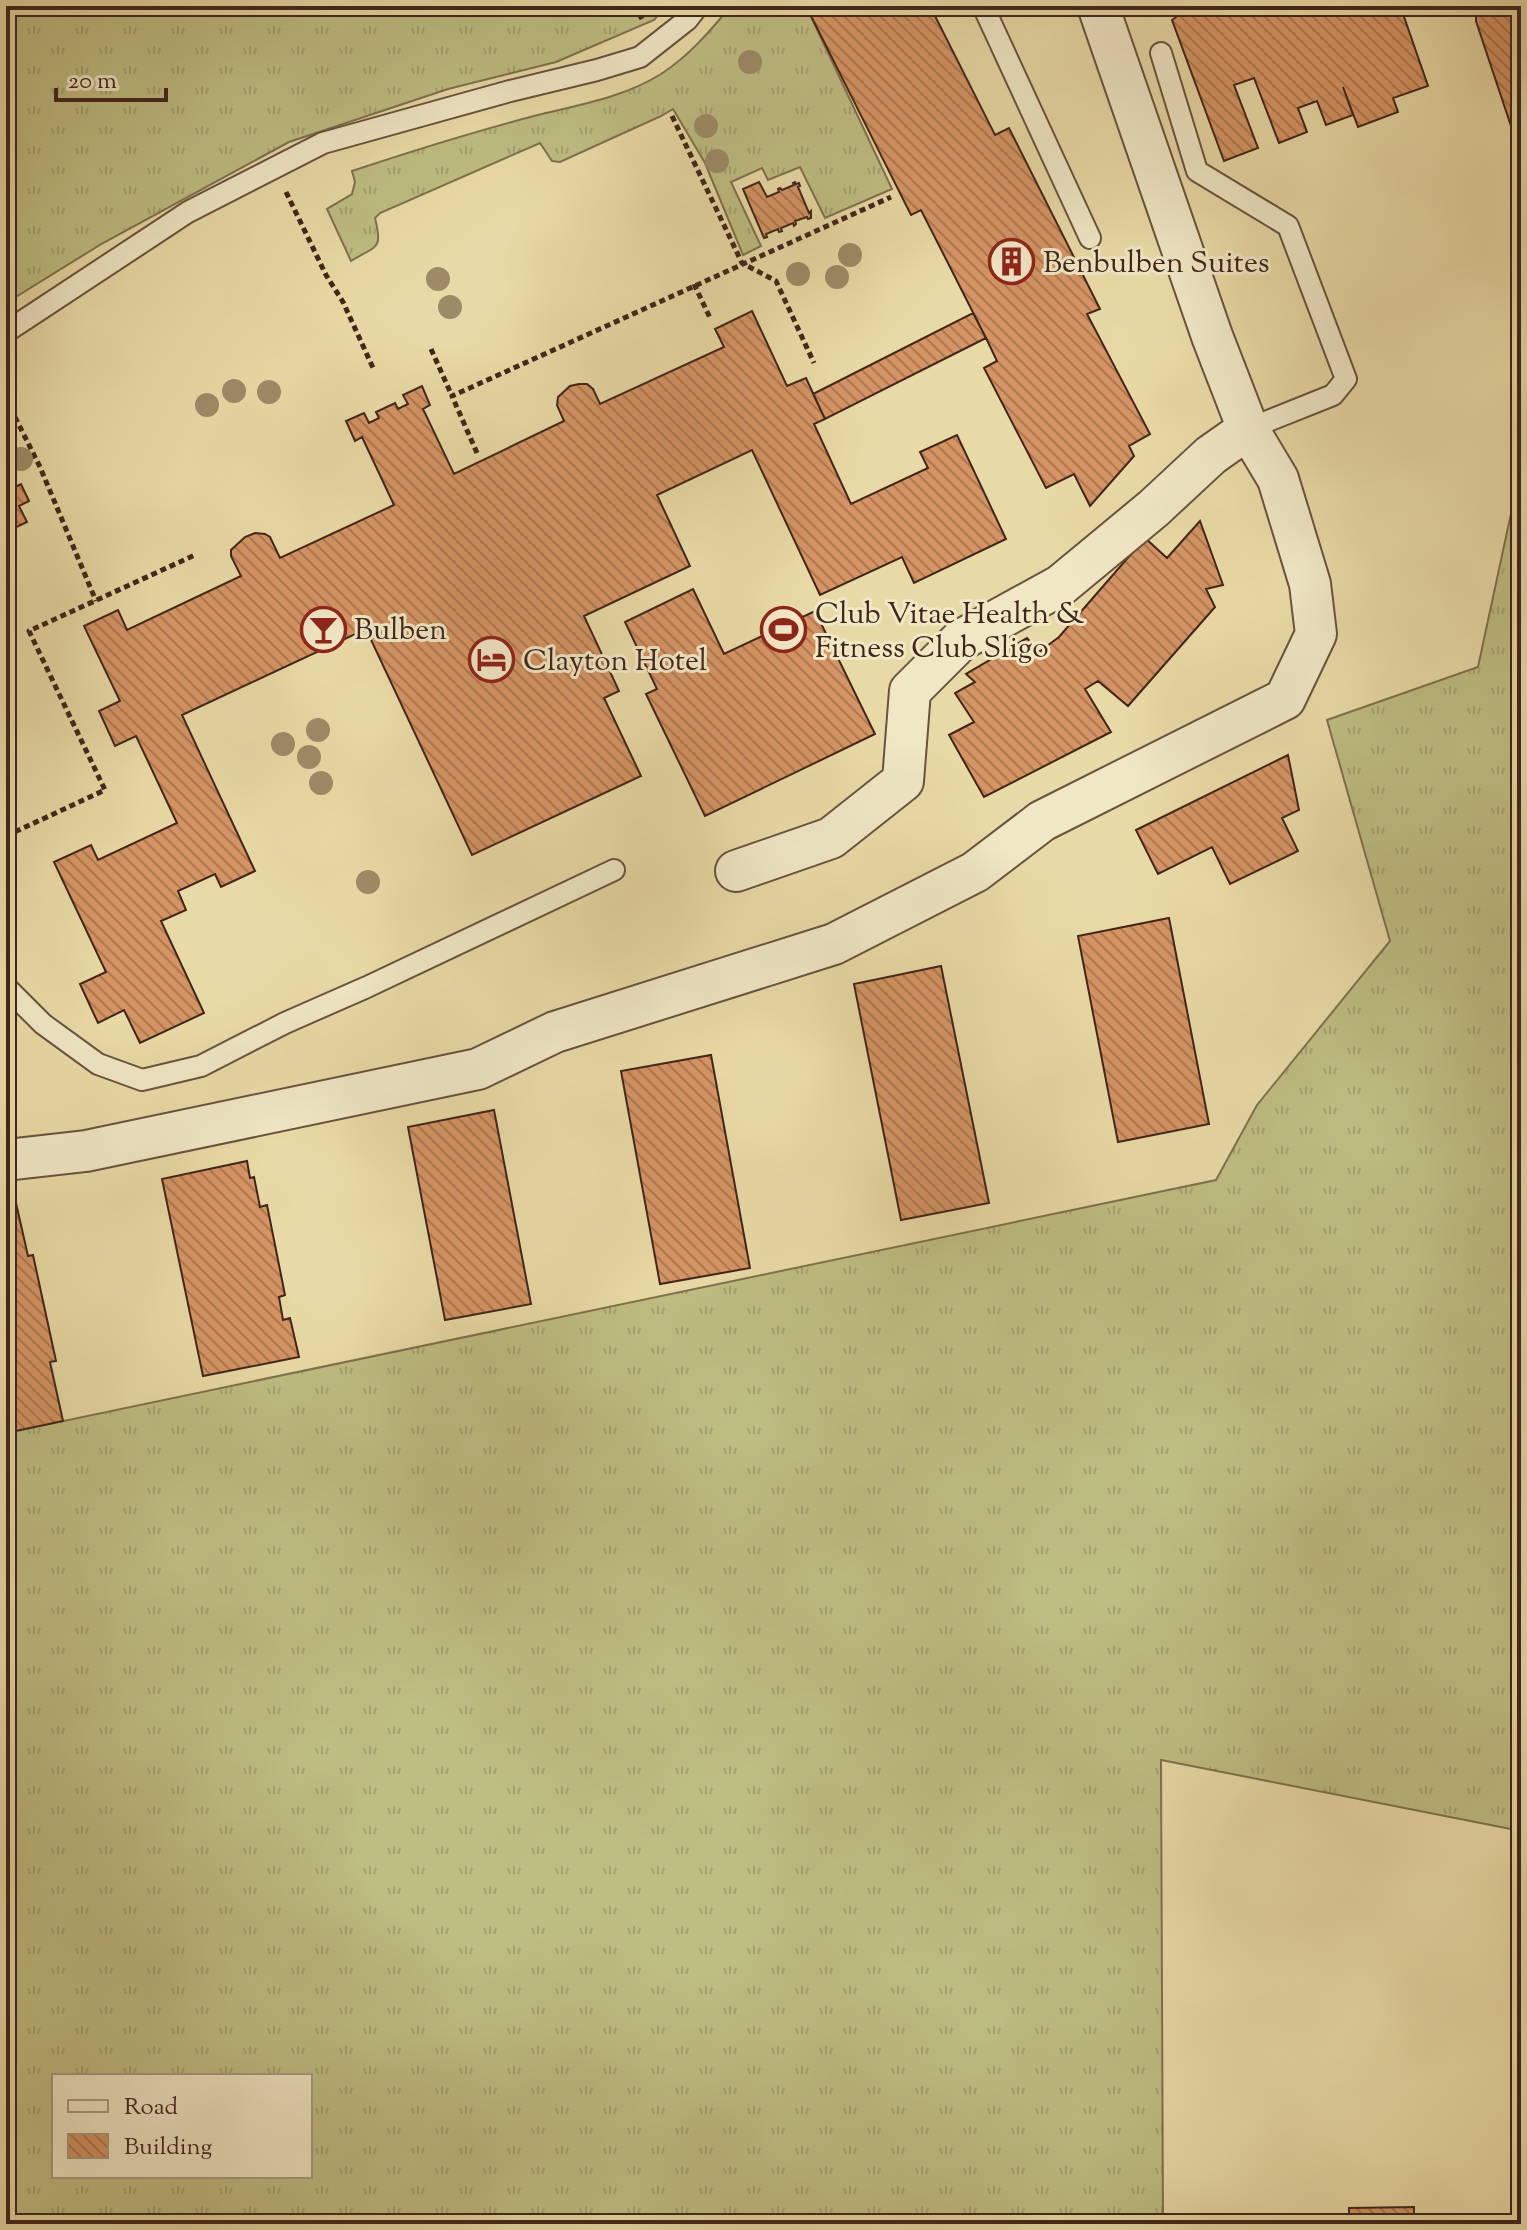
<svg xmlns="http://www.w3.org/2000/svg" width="1527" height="2230" font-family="'Sorts Mill Goudy',serif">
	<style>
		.grass { fill: url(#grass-tufts); stroke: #7f714e; stroke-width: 2; fill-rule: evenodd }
		.building { fill: url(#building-back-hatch); stroke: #40251b; stroke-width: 2 }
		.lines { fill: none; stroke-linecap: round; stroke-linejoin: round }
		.service-casing { stroke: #6a523e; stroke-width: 24 }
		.minor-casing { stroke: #6a523e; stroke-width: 44 }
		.path { stroke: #40251b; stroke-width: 5; stroke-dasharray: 6 4; stroke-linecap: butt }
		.service { stroke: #f0e7c5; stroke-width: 20 }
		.minor { stroke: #f0e7c5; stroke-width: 40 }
		.tree { fill: #9d8b68 }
		.labels { text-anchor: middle; stroke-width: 6; stroke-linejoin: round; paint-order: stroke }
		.poi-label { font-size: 30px; fill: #40251b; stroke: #f0e7c5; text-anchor: start }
	</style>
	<defs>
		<pattern id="grass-tufts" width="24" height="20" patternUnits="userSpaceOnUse" patternTransform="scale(2)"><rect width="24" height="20" fill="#bebd82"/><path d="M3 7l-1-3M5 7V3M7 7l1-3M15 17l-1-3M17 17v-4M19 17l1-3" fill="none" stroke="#a4a270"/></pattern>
		<pattern id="building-back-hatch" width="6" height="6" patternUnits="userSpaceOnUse" patternTransform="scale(2)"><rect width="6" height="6" fill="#d59463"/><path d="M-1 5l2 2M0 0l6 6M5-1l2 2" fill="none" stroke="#ae7951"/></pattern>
	</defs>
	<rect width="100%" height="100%" fill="#e8daa6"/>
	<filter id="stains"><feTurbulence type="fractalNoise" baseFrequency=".0025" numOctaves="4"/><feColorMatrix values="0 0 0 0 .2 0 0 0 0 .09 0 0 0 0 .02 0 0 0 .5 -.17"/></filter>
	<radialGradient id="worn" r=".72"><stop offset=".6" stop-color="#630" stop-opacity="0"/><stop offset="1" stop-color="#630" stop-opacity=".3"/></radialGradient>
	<path class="grass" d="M6,6H666L654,20L556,62L448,89L289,142L103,243L6,303Z
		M731,6H806L892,189L825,218L800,167L768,180L762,168L731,182L761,246L743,255L705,163L673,109L661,116L560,162L552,161L540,143L380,213L375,218C383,250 377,245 351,261L327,209L352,194L355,182L352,171C412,151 473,132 534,116C577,105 623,98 661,74C689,56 710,31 731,6Z
		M1521,467V1831L1161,1760L1163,2224H6V1433L1216,1180L1257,1105L1390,941L1327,720L1478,667ZM54,2076H310V2176H54Z"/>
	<path class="building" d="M830,6H930L995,135L1009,128L1100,309L1087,314L1150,434L1129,446L1134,456L1090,506L1074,474L1046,488L984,368L997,361L986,338L921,210L911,215L811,16Z
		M1177,6H1399L1388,10L1390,15L1402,11L1428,86L1393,98L1398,112L1358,127L1343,87L1353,115L1326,125L1317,101L1298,108L1307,132L1279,143L1254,78L1234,85L1258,148L1224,161L1172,20L1180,14Z
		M1476,6H1521V10H1515V22L1521,39V136L1515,138L1476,21Z
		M759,182L767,197L779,192L778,189L780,188L782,190L794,185L793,183L795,182L796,184L799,183L800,186L798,187L809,213L811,211V218L808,219L807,217L795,221L796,224L794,226L793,223L781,228L782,231L779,232L778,229L766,234L767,237L764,238L743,189Z
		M752,311L787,386L806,378L825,419L814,424L851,504L928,468L920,452L957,435L1006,539L914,583L902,557L820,595L752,450L657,495L690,566L584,616L619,691L604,698L641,776L472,855L366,629L182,715L255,871L221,887L215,874L178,891L186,910L161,921L204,1013L140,1043L124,1010L98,1023L80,984L106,972L54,862L91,845L98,860L177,823L136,736L115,746L99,711L120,701L84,626L118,610L127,630L241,576L231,556V550L245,537L255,533L265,534L270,537L280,558L394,505L362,437L355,441L346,421L364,413L369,423L379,418L376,412L395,403L398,409L408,404L403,395L422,386L430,405L423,409L454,474L564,421L557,405L558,397L570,386L579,384H587L593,389L600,404L724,347L715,329Z
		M973,313L986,338L825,419L813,394Z
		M6,478L11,489L21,484L29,501L19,506L27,522L6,532Z
		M1200,521L1223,585L1206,589L1215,607L1128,706L1098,681L1085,689L1111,732L984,797L949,735L974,722L955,693L975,682L966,674L1027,638L1039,652L1059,637L1145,538L1167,558Z
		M693,589L724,654L815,611L875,734L705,816L646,694L657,689L625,622Z
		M1288,755L1299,810L1282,818L1298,851L1230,884L1212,847L1158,874L1136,830Z
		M1169,918L1209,1124L1118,1142L1078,936Z
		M941,966L989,1203L901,1220L854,984Z
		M711,1055L750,1268L660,1284L621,1071Z
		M494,1110L531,1304L445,1320L408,1127Z
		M247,1161L250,1178L254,1177L260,1207L267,1205L285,1295L279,1297L283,1320L290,1318L299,1357L203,1376L162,1179Z
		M16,1203L28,1256L33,1255L56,1361L50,1362L63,1421L6,1433V1205Z
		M1414,2207V2224H1349V2208Z"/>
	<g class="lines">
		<defs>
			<path id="service" d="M983,6L1090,238
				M1161,53L1197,171L1288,226L1346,379L1333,395L1248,429
				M6,332L188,212L323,143L510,91L597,70L640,57L687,20L698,6
				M6,987L43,1024L98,1064L142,1080L201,1066L285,1023L367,987L614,870"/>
			<path id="minor" d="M736,871L831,838L903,781L910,691L961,640L1061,585L1154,508L1211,455L1248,429
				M6,1160L86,1151L478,1069L555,1032L834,944L975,872L1042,821L1285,699L1316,634L1310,584L1278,479L1248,429L1212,336L1098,6"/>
		</defs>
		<use href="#service" class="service-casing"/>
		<use href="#minor" class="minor-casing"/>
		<path class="path" d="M635,6L642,19
			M672,116L742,263L776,281L814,363
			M286,192L326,275L343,302L374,370
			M694,284L711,320
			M431,349L452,396
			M6,399L40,467L96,601
			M477,453L452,396L891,197
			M6,836L105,790L29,631L195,555"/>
		<use href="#service" class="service"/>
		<use href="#minor" class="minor"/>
	</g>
	<g class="tree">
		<circle cx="750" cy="62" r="12"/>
		<circle cx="706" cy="126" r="12"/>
		<circle cx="717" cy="161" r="12"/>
		<circle cx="850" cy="255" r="12"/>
		<circle cx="798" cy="274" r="12"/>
		<circle cx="837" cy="277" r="12"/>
		<circle cx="438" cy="279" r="12"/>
		<circle cx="450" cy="307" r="12"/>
		<circle cx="234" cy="391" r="12"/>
		<circle cx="269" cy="392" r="12"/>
		<circle cx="207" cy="405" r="12"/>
		<circle cx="21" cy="459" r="12"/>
		<circle cx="318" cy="730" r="12"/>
		<circle cx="283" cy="744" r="12"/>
		<circle cx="309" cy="757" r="12"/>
		<circle cx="321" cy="783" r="12"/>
		<circle cx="368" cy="882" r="12"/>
	</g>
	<defs>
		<symbol id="building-ring" viewBox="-11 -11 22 22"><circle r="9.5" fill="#f0e7c5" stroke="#8f2418" stroke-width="1.5"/><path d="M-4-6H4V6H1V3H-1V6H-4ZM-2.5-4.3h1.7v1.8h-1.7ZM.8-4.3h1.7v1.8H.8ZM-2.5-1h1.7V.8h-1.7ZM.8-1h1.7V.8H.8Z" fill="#8f2418"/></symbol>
		<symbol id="bar-ring" viewBox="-11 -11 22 22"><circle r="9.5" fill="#f0e7c5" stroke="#8f2418" stroke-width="1.5"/><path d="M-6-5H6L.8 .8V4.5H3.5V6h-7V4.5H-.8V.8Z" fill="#8f2418"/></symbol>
		<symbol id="stadium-ring" viewBox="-11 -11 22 22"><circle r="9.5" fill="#f0e7c5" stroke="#8f2418" stroke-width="1.5"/><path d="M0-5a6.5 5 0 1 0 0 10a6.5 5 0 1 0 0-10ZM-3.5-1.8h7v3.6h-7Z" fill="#8f2418"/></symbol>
		<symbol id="hotel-ring" viewBox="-11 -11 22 22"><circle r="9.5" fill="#f0e7c5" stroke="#8f2418" stroke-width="1.5"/><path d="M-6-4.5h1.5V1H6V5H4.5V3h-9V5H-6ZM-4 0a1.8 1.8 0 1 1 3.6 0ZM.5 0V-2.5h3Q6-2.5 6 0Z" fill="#8f2418"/></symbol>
	</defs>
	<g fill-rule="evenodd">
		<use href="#building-ring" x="986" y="236" width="51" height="51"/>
		<use href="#bar-ring" x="298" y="604" width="51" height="51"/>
		<use href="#stadium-ring" x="758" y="604" width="51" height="51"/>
		<use href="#hotel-ring" x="466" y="634" width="51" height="51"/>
	</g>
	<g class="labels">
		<g class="poi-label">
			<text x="1043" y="272">Benbulben Suites</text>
			<text x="815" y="623">Club Vitae Health &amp;<tspan x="815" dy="34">Fitness Club Sligo</tspan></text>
			<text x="354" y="639">Bulben</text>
			<text x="523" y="670">Clayton Hotel</text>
		</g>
	</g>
	<rect width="1527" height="2230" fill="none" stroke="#e8daa6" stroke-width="32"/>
	<rect x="8" y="8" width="1511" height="2214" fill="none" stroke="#40251b" stroke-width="4"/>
	<rect x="16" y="16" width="1495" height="2198" fill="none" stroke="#40251b" stroke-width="2"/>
	<rect x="52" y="2074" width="260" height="104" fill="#f0e7c5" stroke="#aa9981" stroke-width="2"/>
	<rect x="68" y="2100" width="40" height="12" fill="#f0e7c5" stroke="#aa9981" stroke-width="2"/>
	<text x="124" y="2114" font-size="24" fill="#40251b">Road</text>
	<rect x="68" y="2134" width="40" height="24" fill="url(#building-back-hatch)" stroke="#aa9981" stroke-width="2"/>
	<text x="124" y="2154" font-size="24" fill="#40251b">Building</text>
	<path d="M56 88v12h110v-12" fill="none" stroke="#40251b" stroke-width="4"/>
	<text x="68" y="88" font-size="24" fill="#40251b" stroke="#f0e7c5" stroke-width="6" paint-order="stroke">20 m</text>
	<rect width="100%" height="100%" filter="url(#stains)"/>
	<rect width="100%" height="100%" fill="url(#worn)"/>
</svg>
